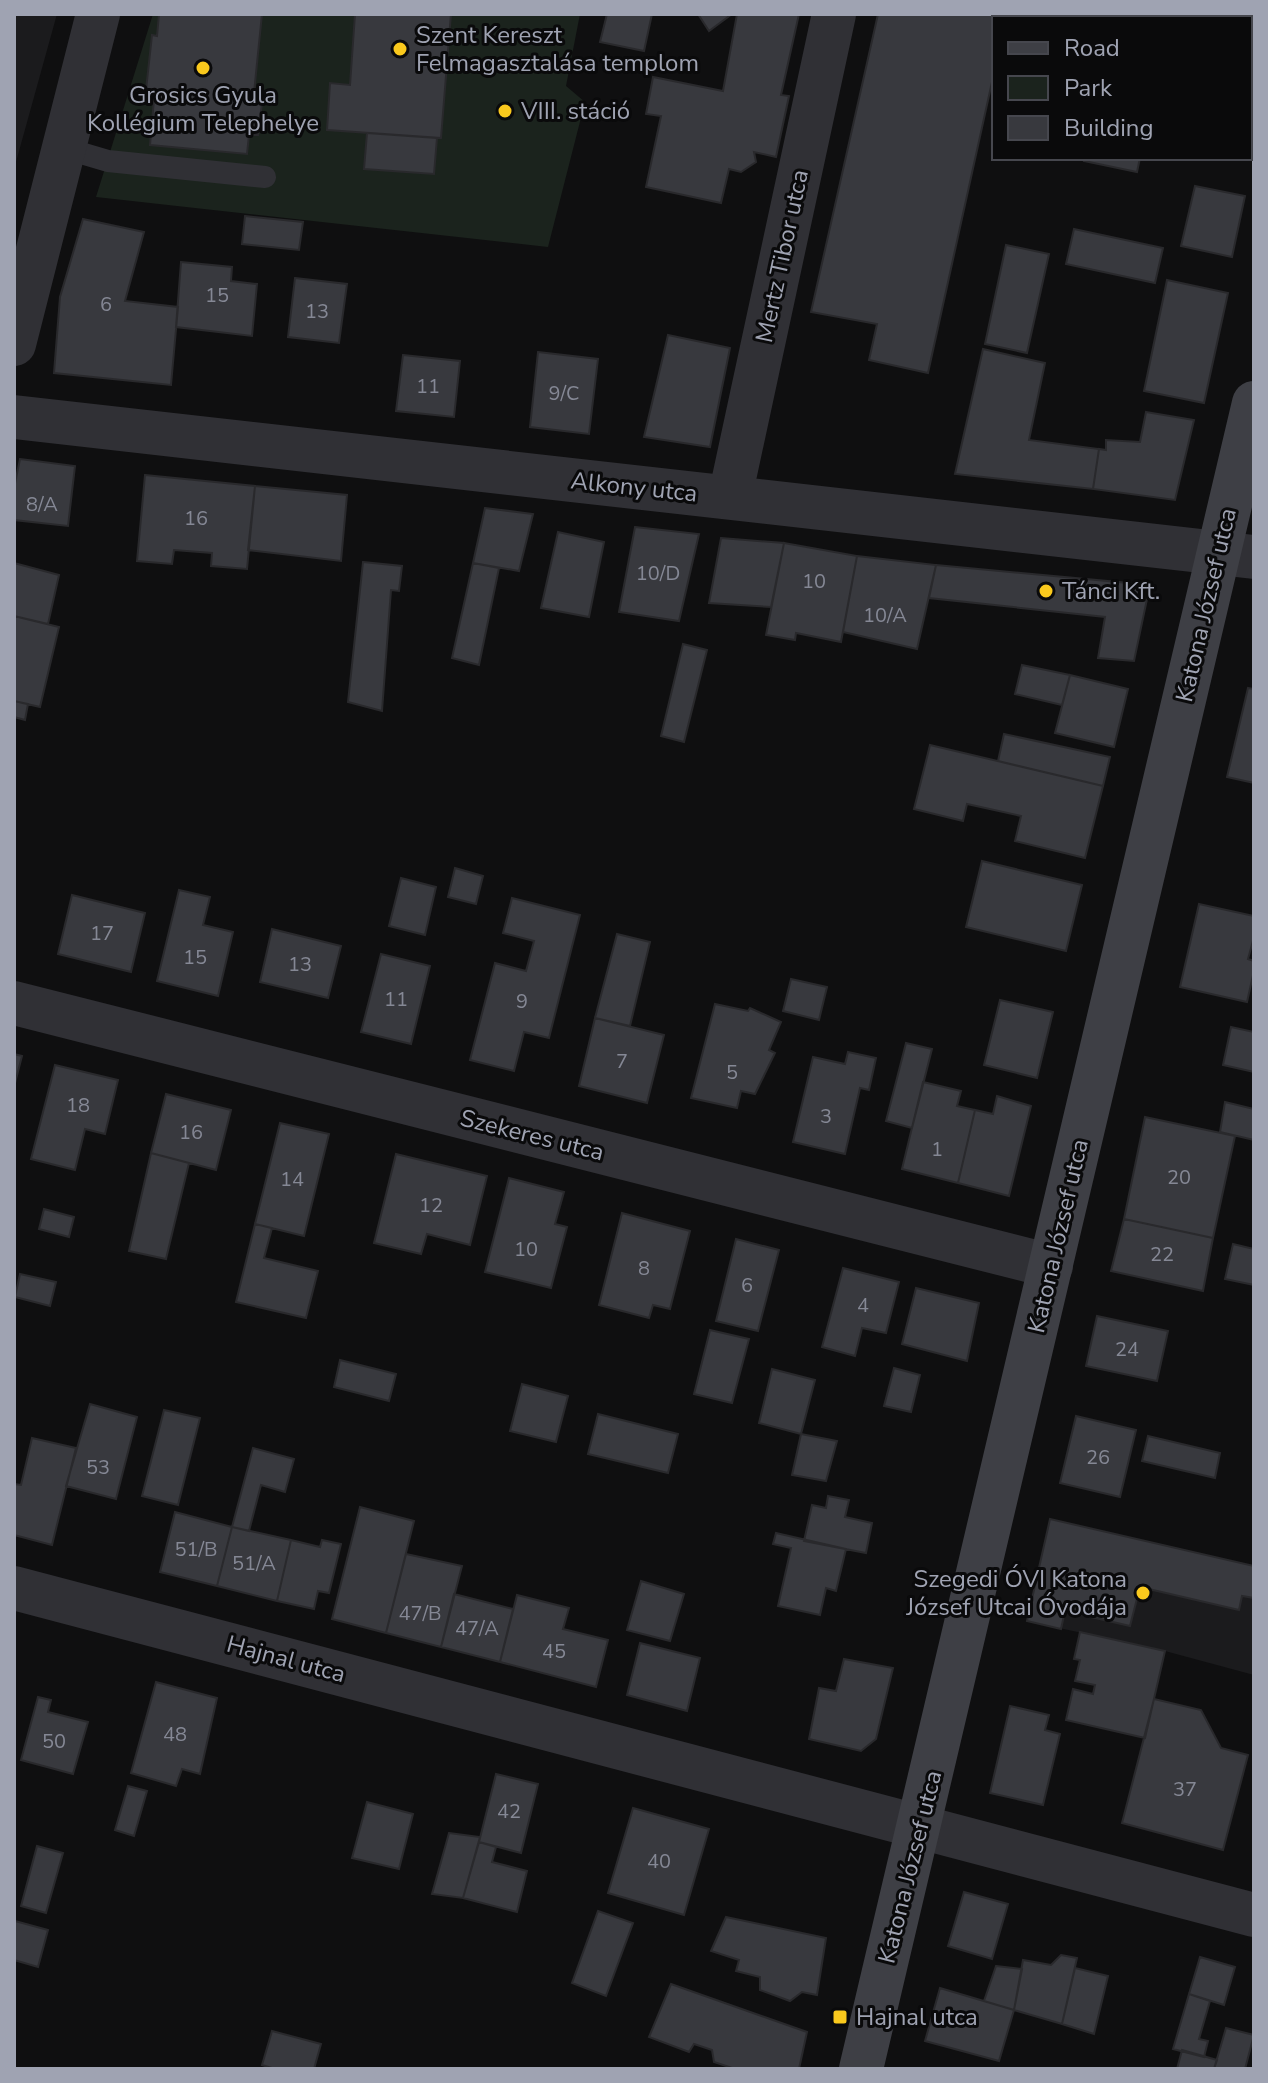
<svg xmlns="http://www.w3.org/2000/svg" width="1268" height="2083" font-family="'Nunito Sans',sans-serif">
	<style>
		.built { fill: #1b1b1d }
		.green { fill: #1b231d }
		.building { fill: #38393e; stroke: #29292c; stroke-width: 2 }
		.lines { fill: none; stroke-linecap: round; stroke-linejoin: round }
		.lane { stroke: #303035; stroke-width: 22 }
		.street { stroke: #303035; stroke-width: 44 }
		.secondary { stroke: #3e3f45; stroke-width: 44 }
		.poi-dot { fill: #fac91d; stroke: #0a0a0b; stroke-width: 3 }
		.labels { text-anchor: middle; stroke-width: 6; stroke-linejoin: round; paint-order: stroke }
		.number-label { font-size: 20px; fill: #858895 }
		.poi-label { font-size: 24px; fill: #9fa3b2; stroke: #0a0a0b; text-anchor: start }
		.street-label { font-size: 24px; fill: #9fa3b2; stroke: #0a0a0b }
	</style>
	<rect width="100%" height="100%" fill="#0f0f10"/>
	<path class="built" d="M14,14H57L16,162L14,161Z
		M1050,1519L1254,1566V1675L1165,1651L1027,1621Z"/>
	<path class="green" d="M153,14H580L566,86L585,102L548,247L96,197Z"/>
	<path class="building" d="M159,14H262L253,103H262L258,135H249L247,154L150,145L154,99H145L152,35L157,36Z
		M355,14H451L441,138L327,130L330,83L350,85Z
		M607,14H652L644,51L600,42Z
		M698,14H732L709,31Z
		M737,14H799L781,95L789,96L776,157L754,152L756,162L741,172L729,169L721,203L646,187L661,116L646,114L653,77L723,91Z
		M878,14H1007L1006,18H994V73L928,373L869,360L877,324L811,312Z
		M1063,14H1111V18H1063Z
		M1177,14H1254V29H1250V18H1176Z
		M1250,84L1254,85V156L1250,155Z
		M367,133L437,138L434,174L364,169Z
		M1085,158H1140L1137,172L1084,161Z
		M1195,186L1245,196L1232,257L1181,246Z
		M245,216L303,222L299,250L242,244Z
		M83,219L144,232L125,301L178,307L171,385L54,373L60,297Z
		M1074,229L1163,248L1155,283L1066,264Z
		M1006,245L1049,254L1027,353L985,344Z
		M181,262L232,267L231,281L257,284L252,336L176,327Z
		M295,278L347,284L339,343L288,337Z
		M1167,280L1228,293L1204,403L1144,391Z
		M668,335L730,348L710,447L644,437Z
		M983,349L1045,363L1029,440L1099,449L1093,489L955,474Z
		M538,352L598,359L589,434L530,427Z
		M403,355L460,361L454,417L396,411Z
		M1146,412L1194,420L1175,500L1093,489L1099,449L1106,450V440L1140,442Z
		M20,459L75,466L68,526L14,520V488Z
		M145,475L255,486L247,569L211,566L212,553L174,550L172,564L137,561Z
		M255,486L347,495L341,561L248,550Z
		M485,508L533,514L519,571L473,563Z
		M635,527L699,534L679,621L619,612Z
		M558,532L604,542L589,617L541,608Z
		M721,538L784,543L771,607L709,603Z
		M784,543L857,556L841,642L796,633L795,640L766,635Z
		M857,556L936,565L917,649L843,632Z
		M363,562L402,566L399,591L391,590L382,711L348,702Z
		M14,563L59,575L48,624L14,616Z
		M473,563L499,568L479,665L452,658Z
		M936,565L1150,585L1134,661L1098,658L1105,617L929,598Z
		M14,616L59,627L40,707L14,701Z
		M683,644L707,650L684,742L661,736Z
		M1022,665L1070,675L1062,705L1015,694Z
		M1070,675L1128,689L1114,747L1055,733Z
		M1248,688L1254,689V783L1227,777Z
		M14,701L28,704L25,720L14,717Z
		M1004,734L1110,757L1103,786L998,761Z
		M930,745L1103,786L1085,858L1015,841L1021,816L967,804L963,821L914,809Z
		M982,861L1082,885L1066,951L966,927Z
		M455,868L483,876L476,904L448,897Z
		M401,878L436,887L425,935L389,926Z
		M179,890L210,897L203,925L233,932L218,996L157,981Z
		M72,895L145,913L131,972L58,954Z
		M512,898L580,915L549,1038L524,1032L514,1071L470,1060L495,963L526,971L534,941L503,933Z
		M1199,904L1254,916V937L1248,959L1254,961V971L1247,1002L1180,987Z
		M272,929L341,946L328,998L260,982Z
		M617,934L650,942L630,1026L595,1018Z
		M381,954L430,966L411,1044L361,1032Z
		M791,979L827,987L819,1020L783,1011Z
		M1000,1000L1053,1012L1037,1078L984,1065Z
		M715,1004L748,1011L750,1008L781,1022L769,1050L775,1053L755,1094L741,1091L737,1108L691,1098Z
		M595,1018L664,1035L647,1103L579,1086Z
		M1231,1027L1254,1032V1072L1223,1065Z
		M906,1043L932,1049L912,1128L886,1121Z
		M848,1052L876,1058L869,1090L860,1088L845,1154L793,1142L813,1057L845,1064Z
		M14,1054L22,1056L14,1087Z
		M55,1065L118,1080L105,1134L85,1129L75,1170L31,1159Z
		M923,1082L961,1091L957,1106L975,1110L958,1183L902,1169Z
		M166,1094L231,1110L216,1170L151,1153Z
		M997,1096L1031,1106L1009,1196L958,1183L975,1110L993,1114Z
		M1225,1102L1254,1109V1140L1220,1132Z
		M1145,1117L1235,1136L1213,1238L1124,1219Z
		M280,1123L329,1134L304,1236L255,1224Z
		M151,1153L189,1163L166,1259L129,1251Z
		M396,1154L487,1176L470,1245L427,1234L421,1254L374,1243Z
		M509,1178L564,1192L555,1224L567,1227L551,1288L485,1272Z
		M44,1209L74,1217L69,1237L39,1229Z
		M622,1213L690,1231L670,1309L653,1305L649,1318L599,1305Z
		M1124,1219L1213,1238L1203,1291L1111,1271Z
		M255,1224L272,1228L264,1258L318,1271L306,1318L236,1302Z
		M736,1239L779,1250L758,1331L716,1321Z
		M1233,1244L1254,1249V1285L1225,1279Z
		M843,1268L899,1282L886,1333L862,1328L855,1356L822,1347Z
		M20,1274L56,1282L50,1306L15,1297Z
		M916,1288L979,1303L967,1361L902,1344Z
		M1097,1316L1168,1331L1157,1381L1086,1366Z
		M710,1330L749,1339L732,1403L694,1394Z
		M340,1360L396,1374L389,1401L334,1387Z
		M894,1368L920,1375L911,1412L884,1406Z
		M772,1369L815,1380L801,1434L759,1423Z
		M522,1384L568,1396L556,1442L510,1431Z
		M90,1404L137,1417L116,1499L66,1486Z
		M164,1410L200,1418L178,1505L142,1496Z
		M598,1414L678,1434L668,1473L588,1454Z
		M1076,1416L1136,1430L1120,1497L1060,1483Z
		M801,1434L837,1441L826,1481L792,1475Z
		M1148,1436L1220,1453L1215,1478L1142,1461Z
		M32,1438L76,1448L52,1545L14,1535V1484L21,1485Z
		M253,1448L294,1459L285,1492L261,1485L249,1531L232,1527Z
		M828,1496L849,1500L845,1517L872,1523L866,1553L804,1541L812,1505L826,1508Z
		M360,1507L414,1521L386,1633L332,1619Z
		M175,1512L232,1527L217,1586L160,1572Z
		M1050,1519L1254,1566V1598L1242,1596L1239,1610L1140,1587L1130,1626L1065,1611L1061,1629L1027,1621Z
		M232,1527L291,1540L277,1601L217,1586Z
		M776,1533L846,1549L836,1591L826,1588L820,1615L778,1606L791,1548L773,1544Z
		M291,1540L320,1547L322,1540L341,1544L329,1593L318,1591L314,1609L277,1601Z
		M406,1554L462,1566L441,1647L386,1633Z
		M641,1581L684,1594L670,1641L627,1630Z
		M454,1594L513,1609L500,1662L441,1647Z
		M517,1595L569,1608L563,1629L608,1640L596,1687L500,1662Z
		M1080,1632L1165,1651L1145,1738L1066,1720L1073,1689L1093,1694L1095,1685L1075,1681L1080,1660L1074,1659Z
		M640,1643L700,1658L687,1711L627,1695Z
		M844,1659L893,1668L876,1739L861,1751L809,1739L819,1688L836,1691Z
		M156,1682L217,1698L200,1774L182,1769L176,1786L131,1773Z
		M38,1697L51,1700L48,1712L88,1722L73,1774L21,1760Z
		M1154,1699L1201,1710L1221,1748L1248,1755L1223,1850L1122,1823Z
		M1010,1706L1049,1715L1045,1730L1060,1734L1043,1805L990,1793Z
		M496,1774L538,1784L521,1853L479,1842Z
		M128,1786L147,1791L134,1836L115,1830Z
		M367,1802L413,1814L399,1869L352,1858Z
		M633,1808L709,1829L684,1915L608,1893Z
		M449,1833L480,1837L463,1898L432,1894Z
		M479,1842L496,1847L492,1862L527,1871L517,1912L463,1898Z
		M37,1846L63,1853L46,1913L21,1906Z
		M964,1892L1008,1904L992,1959L948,1946Z
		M598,1911L633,1923L606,1996L572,1983Z
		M726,1917L826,1938L817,1995L802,1992L790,2001L760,1990V1977L736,1971L739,1960L711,1951Z
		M15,1921L48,1930L38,1967L14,1960Z
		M1061,1955L1077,1958L1062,2024L1014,2010L1023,1960L1051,1965Z
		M1200,1957L1235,1967L1224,2005L1189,1994Z
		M996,1966L1022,1969L1014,2010L984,2001Z
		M1075,1968L1108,1976L1094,2034L1062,2024Z
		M671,1984L807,2032L799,2069H735L714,2062L712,2050L694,2044L689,2052L649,2037Z
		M940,1988L1014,2010L999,2061L925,2041Z
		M1189,1994L1210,2001L1199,2039L1208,2041L1204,2057L1173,2049Z
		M1226,2028L1254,2035L1245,2069H1214Z
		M272,2031L321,2044L314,2069H275L262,2065Z
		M1182,2050L1217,2060L1214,2069H1177Z"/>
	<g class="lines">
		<path class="lane" d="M64,148L108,161L265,177"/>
		<path class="street" d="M14,344L98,14
			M14,417L1254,557
			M730,497L834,14
			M14,1003L1051,1266
			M14,1588L1254,1915"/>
		<path class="secondary" d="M861,2069L1254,403"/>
	</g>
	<g class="poi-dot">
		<circle cx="400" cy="49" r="8"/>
		<circle cx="203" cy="68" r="8"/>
		<circle cx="505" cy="111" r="8"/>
		<circle cx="1046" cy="591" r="8"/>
		<circle cx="1143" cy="1593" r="8"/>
		<rect x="832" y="2009" width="16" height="16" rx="4"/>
	</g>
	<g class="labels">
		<g class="number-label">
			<text x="217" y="302">15</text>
			<text x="106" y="311">6</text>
			<text x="317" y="318">13</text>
			<text x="428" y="393">11</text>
			<text x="564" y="400">9/C</text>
			<text x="42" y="511">8/A</text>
			<text x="196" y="525">16</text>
			<text x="658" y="580">10/D</text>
			<text x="814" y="588">10</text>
			<text x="885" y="622">10/A</text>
			<text x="102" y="940">17</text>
			<text x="195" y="964">15</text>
			<text x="300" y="971">13</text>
			<text x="396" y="1006">11</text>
			<text x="522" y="1008">9</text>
			<text x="622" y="1068">7</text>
			<text x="732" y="1079">5</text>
			<text x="78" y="1112">18</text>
			<text x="826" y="1123">3</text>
			<text x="191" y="1139">16</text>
			<text x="937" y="1156">1</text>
			<text x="1179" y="1184">20</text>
			<text x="292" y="1186">14</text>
			<text x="431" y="1212">12</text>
			<text x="526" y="1256">10</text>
			<text x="1162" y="1261">22</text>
			<text x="644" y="1275">8</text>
			<text x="747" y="1292">6</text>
			<text x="863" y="1312">4</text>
			<text x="1127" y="1356">24</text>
			<text x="1098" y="1464">26</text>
			<text x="98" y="1474">53</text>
			<text x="196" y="1556">51/B</text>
			<text x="254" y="1570">51/A</text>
			<text x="420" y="1620">47/B</text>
			<text x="477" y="1635">47/A</text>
			<text x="554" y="1658">45</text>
			<text x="175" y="1741">48</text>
			<text x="54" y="1748">50</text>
			<text x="1185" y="1796">37</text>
			<text x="509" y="1818">42</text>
			<text x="659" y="1868">40</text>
		</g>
		<g class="poi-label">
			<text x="416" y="43">Szent Kereszt<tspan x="416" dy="28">Felmagasztalása templom</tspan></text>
			<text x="203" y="103" text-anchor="middle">Grosics Gyula<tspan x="203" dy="28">Kollégium Telephelye</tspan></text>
			<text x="521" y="119">VIII. stáció</text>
			<text x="1062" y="599">Tánci Kft.</text>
			<text x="1127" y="1587" text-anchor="end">Szegedi ÓVI Katona<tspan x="1127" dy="28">József Utcai Óvodája</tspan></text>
			<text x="856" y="2025">Hajnal utca</text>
		</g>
		<g class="street-label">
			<text transform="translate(782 256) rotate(-78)" y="8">Mertz Tibor utca</text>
			<text transform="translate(634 487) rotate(6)" y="8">Alkony utca</text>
			<text transform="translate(1206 605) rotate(-77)" y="8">Katona József utca</text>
			<text transform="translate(532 1135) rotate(14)" y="8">Szekeres utca</text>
			<text transform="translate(1058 1236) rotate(-77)" y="8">Katona József utca</text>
			<text transform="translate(286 1659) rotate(15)" y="8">Hajnal utca</text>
			<text transform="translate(910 1867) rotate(-76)" y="8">Katona József utca</text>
		</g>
	</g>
	<rect width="1268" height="2083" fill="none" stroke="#9fa3b2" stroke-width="32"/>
	<rect x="992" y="16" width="260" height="144" fill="#0a0a0b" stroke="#46474e" stroke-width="2"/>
	<rect x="1008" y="42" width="40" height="12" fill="#3e3f45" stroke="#46474e" stroke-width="2"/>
	<text x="1064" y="56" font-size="24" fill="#9fa3b2">Road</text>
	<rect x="1008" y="76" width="40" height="24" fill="#1b231d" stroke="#46474e" stroke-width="2"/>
	<text x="1064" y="96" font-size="24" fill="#9fa3b2">Park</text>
	<rect x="1008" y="116" width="40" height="24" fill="#38393e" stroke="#46474e" stroke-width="2"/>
	<text x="1064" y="136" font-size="24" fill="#9fa3b2">Building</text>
</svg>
